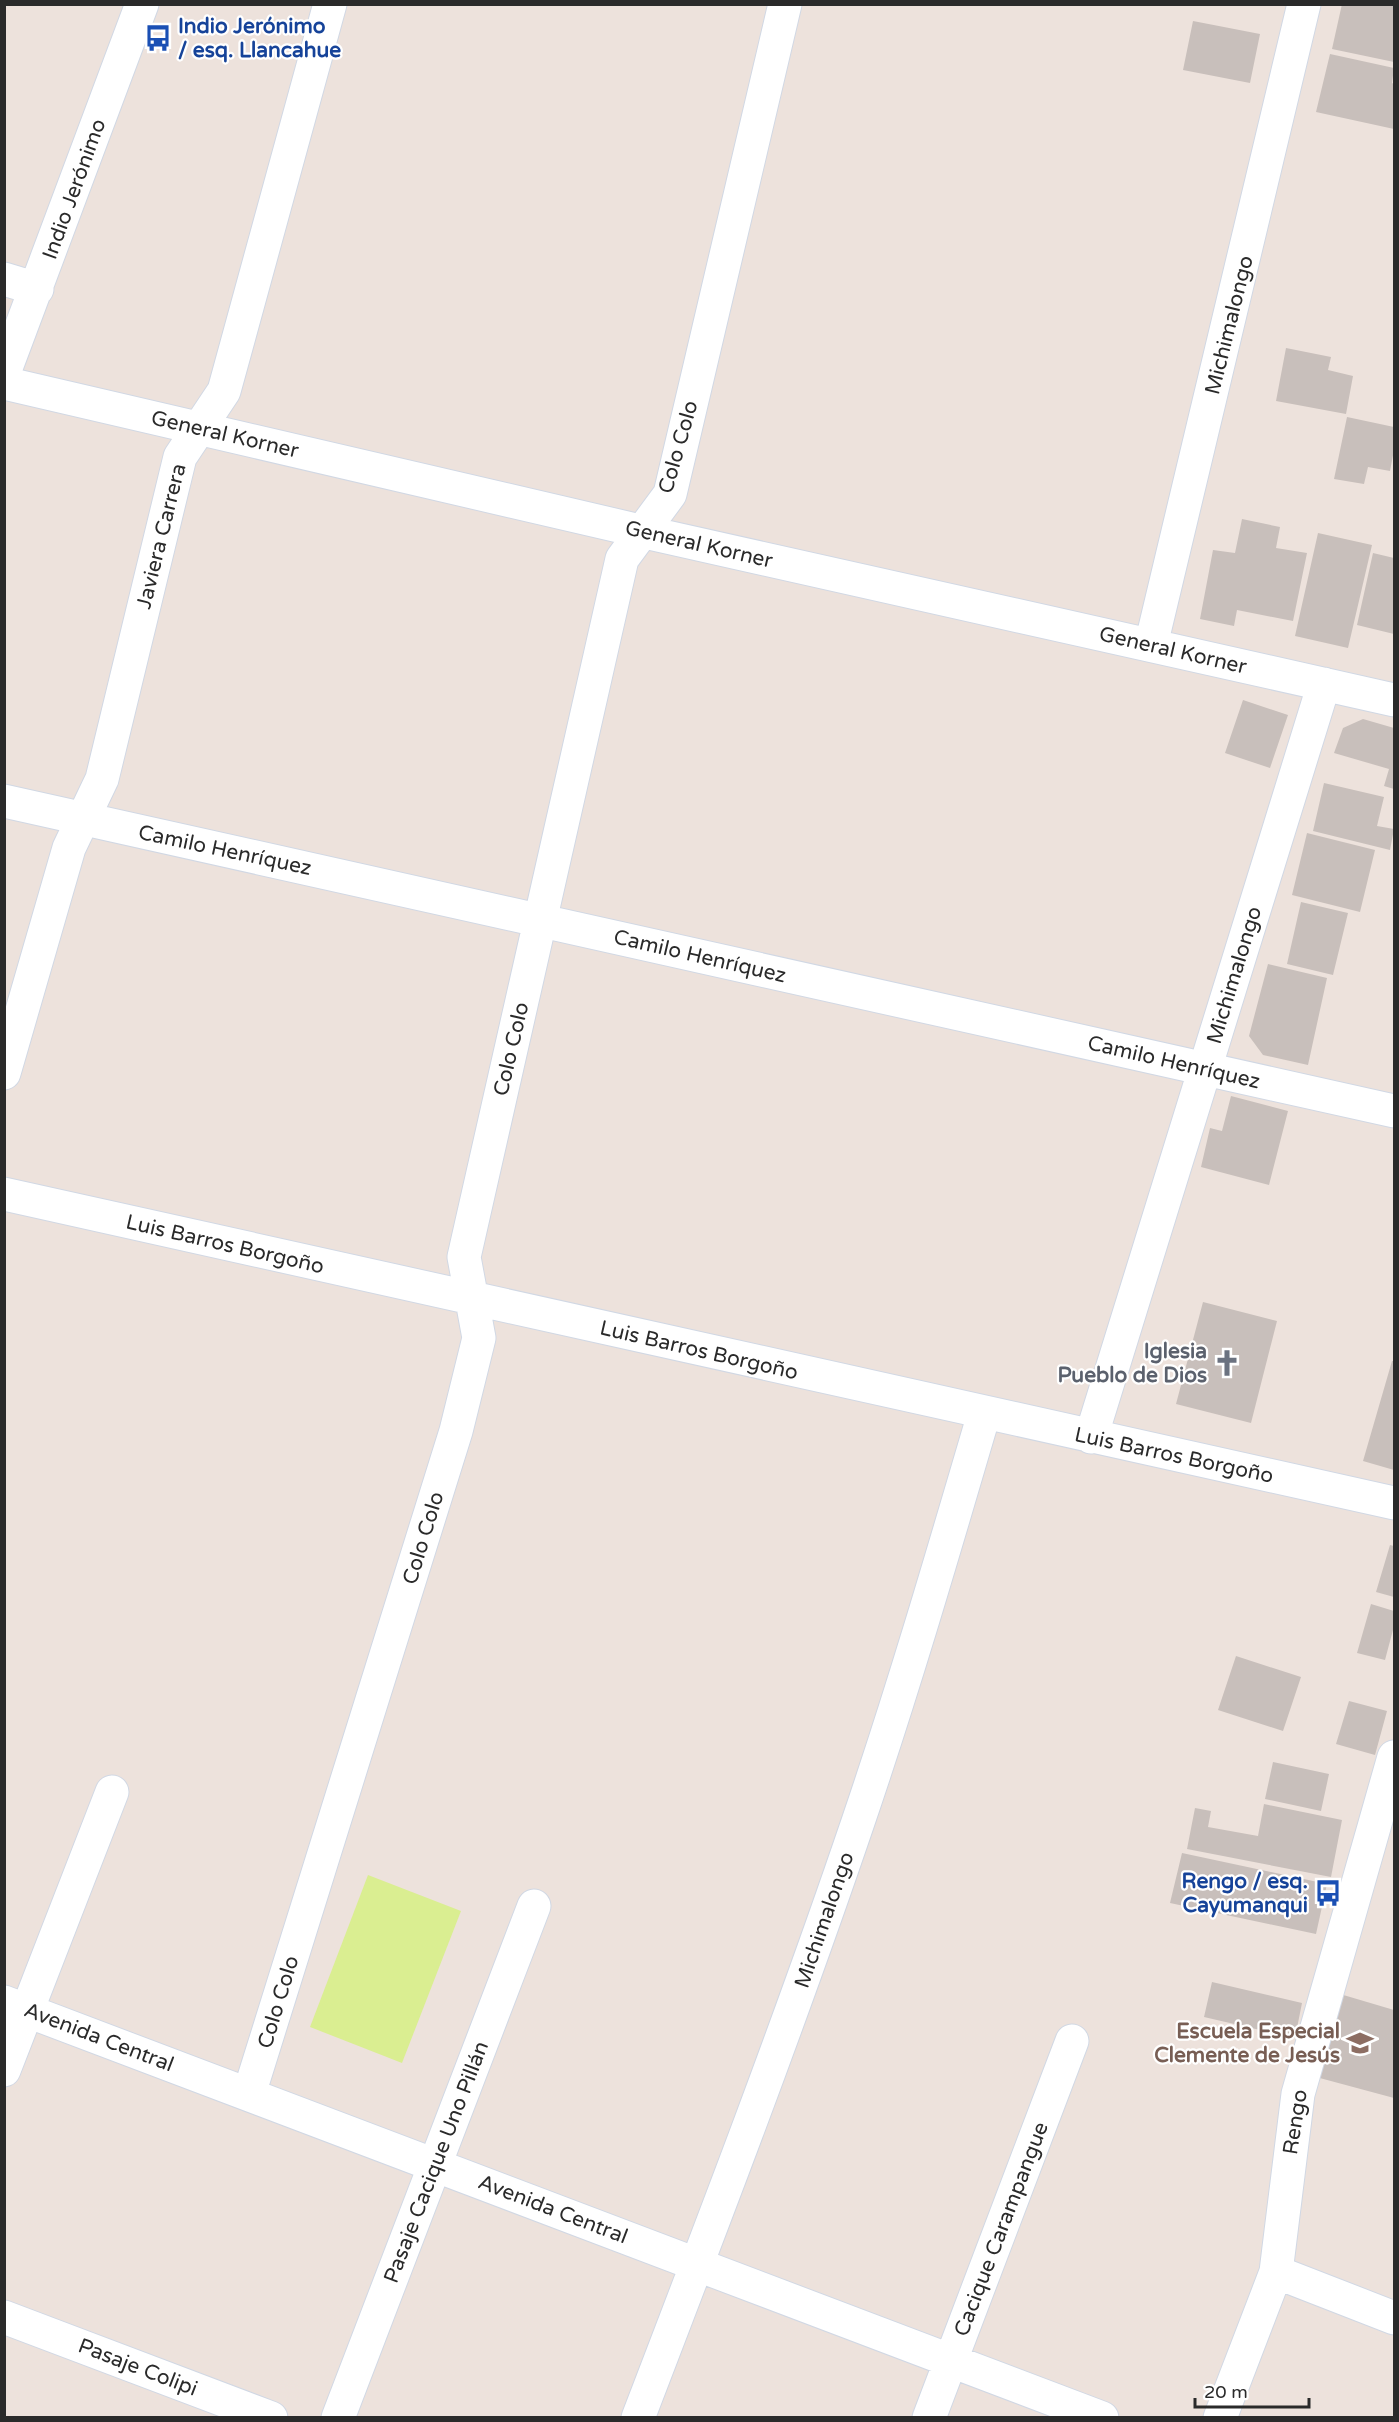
<svg xmlns="http://www.w3.org/2000/svg" width="1399" height="2422" font-family="'Varela Round',sans-serif">
	<style>
		.pitch { fill: #daee91 }
		.building { fill: #c8bfbb }
		.lines { fill: none; stroke-linecap: round; stroke-linejoin: round }
		.minor-casing { stroke: #d1d8e4; stroke-width: 35 }
		.minor { stroke: #fff; stroke-width: 33 }
		.labels { text-anchor: middle; stroke-width: 4.5; stroke-linejoin: round; paint-order: stroke }
		.transit-label { font-size: 21px; font-weight: bold; fill: #164399; stroke: #fff; text-anchor: start }
		.street-label { font-size: 21px; fill: #2a2a2a; stroke: #fff }
		.worship-label { font-size: 21px; font-weight: bold; fill: #5b616d; stroke: #fff; text-anchor: end }
		.education-label { font-size: 21px; font-weight: bold; fill: #785e54; stroke: #fff; text-anchor: end }
	</style>
	<rect width="100%" height="100%" fill="#ede2dc"/>
	<path class="pitch" d="M368,1875L461,1911L402,2063L310,2027Z"/>
	<path class="building" d="M1342,4H1394V62L1332,49Z
		M1193,21L1260,34L1250,83L1183,70Z
		M1330,54L1394,68L1392,83L1394,84V129L1316,112Z
		M1286,348L1331,357L1328,370L1353,376L1346,414L1276,401Z
		M1347,417L1394,427V450L1390,471L1368,467L1364,484L1334,479Z
		M1242,519L1280,527L1276,548L1307,553L1293,621L1237,610L1234,626L1200,619L1213,550L1235,553Z
		M1318,533L1372,545L1348,648L1295,636Z
		M1373,553L1394,558V634L1357,625Z
		M1243,700L1288,715L1270,768L1225,753Z
		M1363,719L1394,728V789L1384,786L1389,769L1334,753L1343,728Z
		M1324,783L1384,797L1377,826L1394,829L1390,850L1313,831Z
		M1307,833L1375,850L1360,912L1292,895Z
		M1301,902L1348,913L1333,975L1287,964Z
		M1268,964L1327,978L1308,1065L1263,1055L1249,1036Z
		M1231,1096L1288,1111L1269,1185L1201,1167L1210,1128L1222,1131Z
		M1203,1302L1277,1321L1251,1423L1176,1404Z
		M1392,1361H1394V1470L1363,1461Z
		M1390,1545L1394,1546V1597L1376,1592Z
		M1371,1604L1394,1611V1626L1385,1660L1357,1653Z
		M1236,1656L1301,1677L1283,1731L1218,1710Z
		M1349,1701L1387,1711L1375,1755L1336,1744Z
		M1273,1762L1329,1774L1321,1811L1265,1799Z
		M1264,1804L1342,1820L1331,1877L1187,1849L1195,1808L1211,1811L1208,1827L1258,1836Z
		M1182,1853L1327,1884L1316,1934L1170,1903Z
		M1212,1982L1302,2003L1295,2038L1204,2017Z
		M1340,1994L1394,2010V2098L1316,2077Z"/>
	<g class="lines">
		<defs>
			<path id="minor" d="M4,279L37,289
				M4,373L142,4
				M4,383L640,531L1394,700
				M1151,645L1304,4
				M4,801L1394,1111
				M4,1073L69,848L102,779L180,457L224,391L330,4
				M4,1194L1394,1503
				M1091,1437L1324,684
				M4,2002L1102,2418
				M4,2070L112,1792
				M249,2094L456,1431L479,1338L464,1257L622,559L670,494L785,4
				M1276,2272L1394,2318
				M4,2317L271,2418
				M338,2418L534,1906
				M638,2418C714,2220 790,2022 858,1822C904,1687 944,1550 984,1414
				M929,2418L1072,2041
				M1220,2418L1276,2272L1298,2094L1394,1757"/>
		</defs>
		<use href="#minor" class="minor-casing"/>
		<use href="#minor" class="minor"/>
	</g>
	<defs>
		<symbol id="bus-bare" viewBox="-9 -9 18 18"><path d="M-5-6H5V4H4V6H2V4H-2V6H-4V4H-5ZM-3.5-4V0h7V-4ZM-3.5 1.2v1.5H-2V1.2ZM2 1.2v1.5H3.5V1.2Z" fill="#1a4fb4" stroke="#fff" stroke-width="2.5" paint-order="stroke"/></symbol>
		<symbol id="church-bare" viewBox="-9 -9 18 18"><path d="M-1.2-6h2.4v3.5h3.3v2.4h-3.3V6h-2.4V-.1h-3.3v-2.4h3.3Z" fill="#6b7280" stroke="#fff" stroke-width="2.5" paint-order="stroke"/></symbol>
		<symbol id="school-bare" viewBox="-9 -9 18 18"><path d="M0-5L7-2L0 1L-7-2ZM-4 1L0 2.5L4 1V4Q0 6-4 4Z" fill="#8d6e63" stroke="#fff" stroke-width="2.5" paint-order="stroke"/></symbol>
	</defs>
	<g fill-rule="evenodd">
		<use href="#bus-bare" x="139" y="19" width="38" height="38"/>
		<use href="#church-bare" x="1208" y="1344" width="38" height="38"/>
		<use href="#bus-bare" x="1309" y="1874" width="38" height="38"/>
		<use href="#school-bare" x="1341" y="2024" width="38" height="38"/>
	</g>
	<g class="labels">
		<g class="transit-label">
			<text x="178" y="33">Indio Jerónimo<tspan x="178" dy="24">/ esq. Llancahue</tspan></text>
			<text x="1308" y="1888" text-anchor="end">Rengo / esq.<tspan x="1308" dy="24">Cayumanqui</tspan></text>
		</g>
		<g class="street-label">
			<text transform="translate(74 189) rotate(-70)" y="7">Indio Jerónimo</text>
			<text transform="translate(1229 325) rotate(-76)" y="7">Michimalongo</text>
			<text transform="translate(225 434) rotate(13)" y="7">General Korner</text>
			<text transform="translate(678 447) rotate(-74)" y="7">Colo Colo</text>
			<text transform="translate(161 536) rotate(-76)" y="7">Javiera Carrera</text>
			<text transform="translate(699 544) rotate(13)" y="7">General Korner</text>
			<text transform="translate(1173 650) rotate(13)" y="7">General Korner</text>
			<text transform="translate(225 850) rotate(12)" y="7">Camilo Henríquez</text>
			<text transform="translate(700 956) rotate(13)" y="7">Camilo Henríquez</text>
			<text transform="translate(1234 975) rotate(-73)" y="7">Michimalongo</text>
			<text transform="translate(511 1049) rotate(-77)" y="7">Colo Colo</text>
			<text transform="translate(1174 1062) rotate(13)" y="7">Camilo Henríquez</text>
			<text transform="translate(225 1244) rotate(13)" y="7">Luis Barros Borgoño</text>
			<text transform="translate(699 1350) rotate(13)" y="7">Luis Barros Borgoño</text>
			<text transform="translate(1174 1455) rotate(12)" y="7">Luis Barros Borgoño</text>
			<text transform="translate(423 1538) rotate(-73)" y="7">Colo Colo</text>
			<text transform="translate(824 1920) rotate(-71)" y="7">Michimalongo</text>
			<text transform="translate(278 2002) rotate(-73)" y="7">Colo Colo</text>
			<text transform="translate(99 2037) rotate(21)" y="7">Avenida Central</text>
			<text transform="translate(1295 2122) rotate(-81)" y="7">Rengo</text>
			<text transform="translate(436 2162) rotate(-69)" y="7">Pasaje Cacique Uno Pillán</text>
			<text transform="translate(553 2209) rotate(21)" y="7">Avenida Central</text>
			<text transform="translate(1001 2229) rotate(-69)" y="7">Cacique Carampangue</text>
			<text transform="translate(138 2367) rotate(21)" y="7">Pasaje Colipi</text>
		</g>
		<g class="worship-label">
			<text x="1207" y="1358">Iglesia<tspan x="1207" dy="24">Pueblo de Dios</tspan></text>
		</g>
		<g class="education-label">
			<text x="1340" y="2038">Escuela Especial<tspan x="1340" dy="24">Clemente de Jesús</tspan></text>
		</g>
	</g>
	<rect width="1399" height="2422" fill="none" stroke="#2a2a2a" stroke-width="12"/>
	<path d="M1195 2398v9h114v-9" fill="none" stroke="#2a2a2a" stroke-width="3"/>
	<text x="1204" y="2398" font-size="18" fill="#2a2a2a" stroke="#ffffff" stroke-width="4.5" paint-order="stroke">20 m</text>
</svg>
